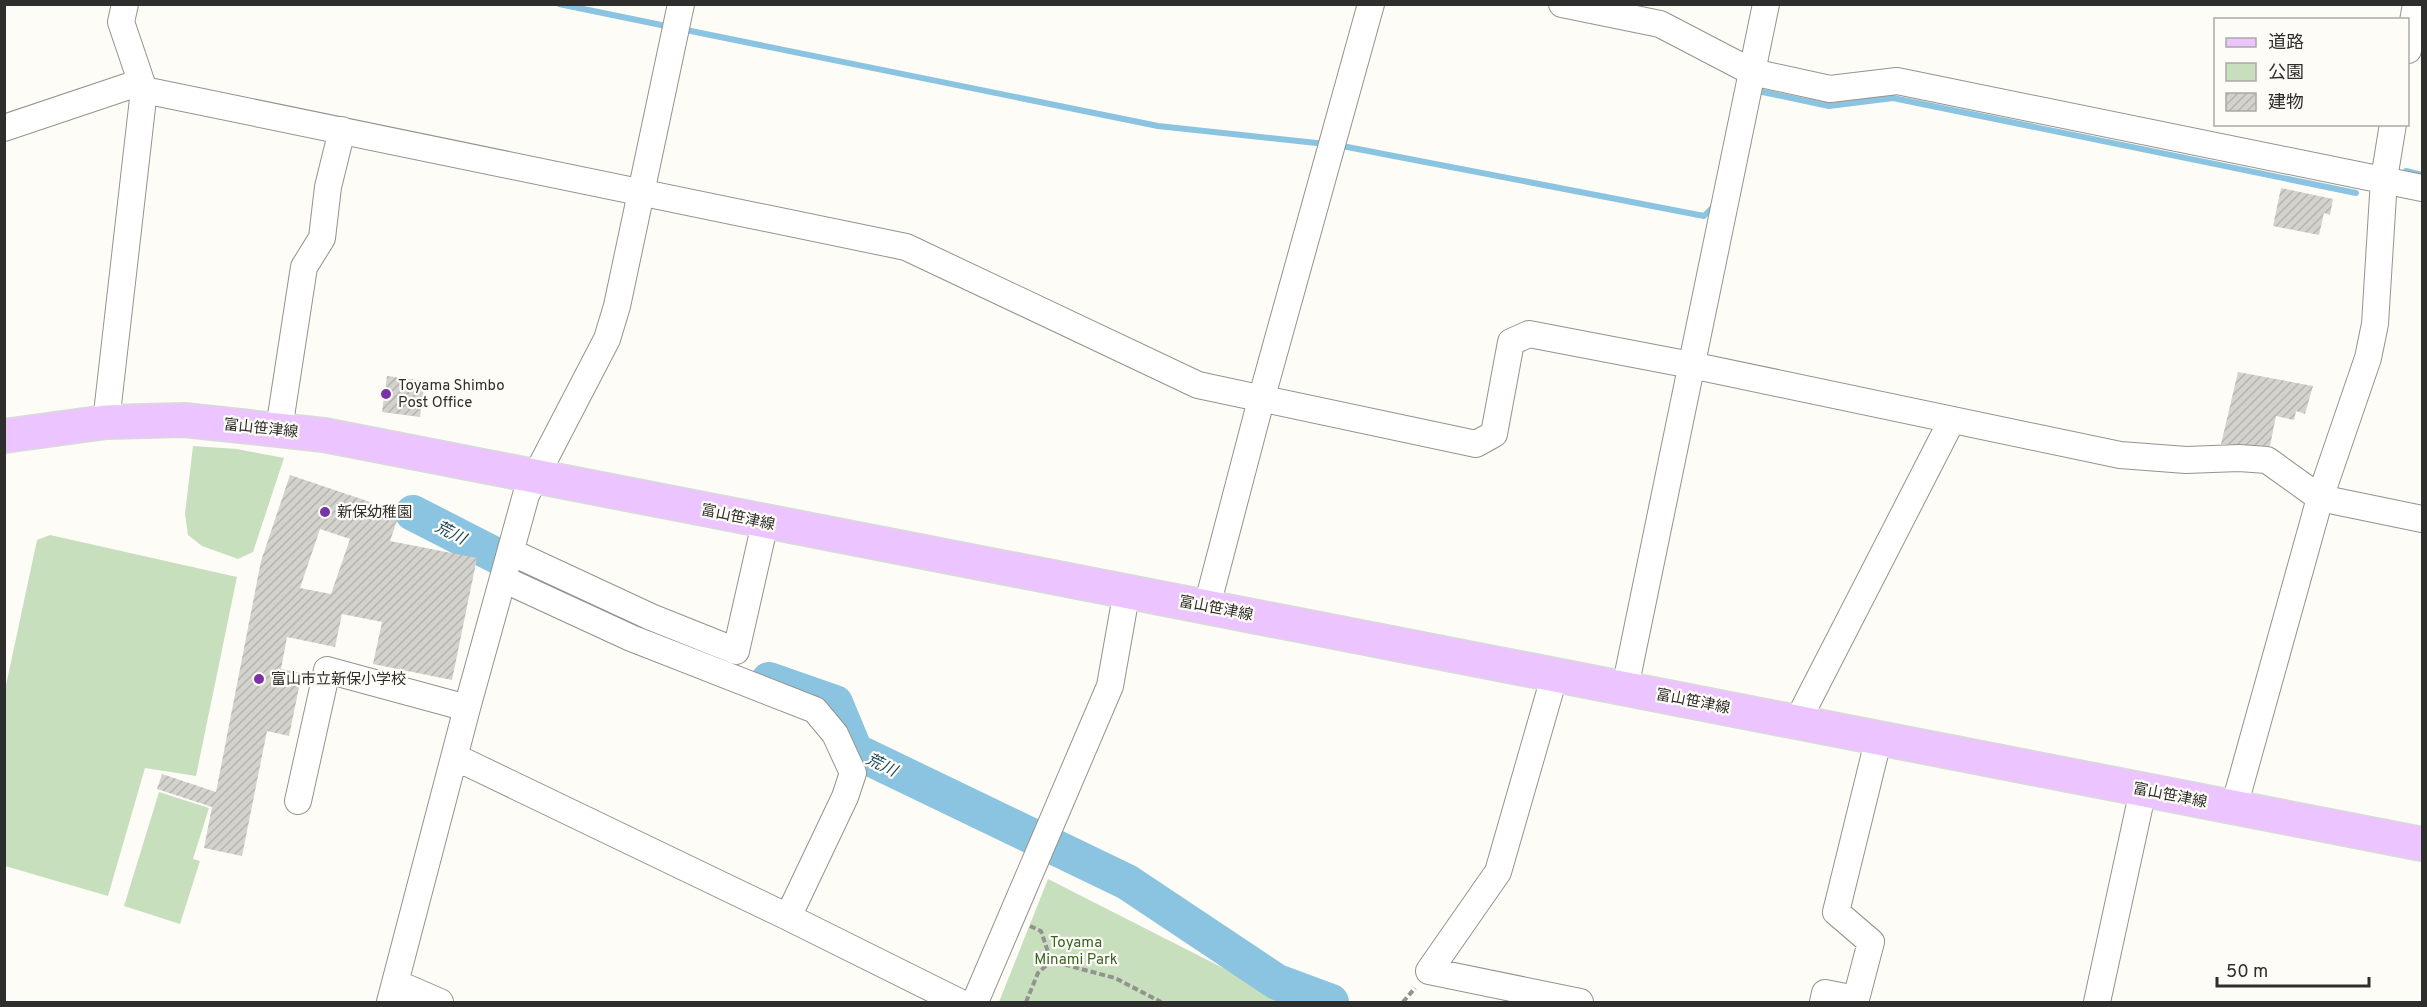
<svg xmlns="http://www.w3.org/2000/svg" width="2427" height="1007" font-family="Overpass,'Noto Sans JP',sans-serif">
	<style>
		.green { fill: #c8dfbe }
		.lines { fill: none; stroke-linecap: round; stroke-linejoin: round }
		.stream { stroke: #8ac4e0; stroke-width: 6 }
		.river { stroke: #8ac4e0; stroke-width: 36 }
		.building { fill: url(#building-hatch); fill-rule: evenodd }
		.minor-casing { stroke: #94938d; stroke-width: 28 }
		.major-casing { stroke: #d9d9d9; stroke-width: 36 }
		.path { stroke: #93928e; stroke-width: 4; stroke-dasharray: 6 3; stroke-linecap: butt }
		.minor { stroke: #fff; stroke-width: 26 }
		.major { stroke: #ecc4ff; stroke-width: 33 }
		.poi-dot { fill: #7a33a6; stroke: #fdfcf6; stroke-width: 2 }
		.labels { text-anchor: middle; stroke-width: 4.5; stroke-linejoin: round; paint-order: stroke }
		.poi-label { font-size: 15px; fill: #2e2e2c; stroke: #fdfcf6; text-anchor: start }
		.street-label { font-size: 15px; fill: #2e2e2c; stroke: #fdfcf6 }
		.park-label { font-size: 15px; fill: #3b6325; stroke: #fdfcf6 }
		.water-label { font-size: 16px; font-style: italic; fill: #16475b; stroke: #fdfcf6 }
	</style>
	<defs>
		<pattern id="building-hatch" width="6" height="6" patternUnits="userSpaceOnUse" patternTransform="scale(1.5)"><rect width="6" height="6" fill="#d3d2cc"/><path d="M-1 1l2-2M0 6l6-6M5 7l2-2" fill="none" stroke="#b5b5af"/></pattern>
	</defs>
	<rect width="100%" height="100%" fill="#fdfcf6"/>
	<path class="green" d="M193,446L237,449L284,458L253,552L238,559L202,546L188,535L185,514Z
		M50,535L237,577L196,776L145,768L108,896L5,866V690L37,540Z
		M159,792L209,808L193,859L200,861L180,924L124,906Z
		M1048,879L1237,975L1309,1002H999Z"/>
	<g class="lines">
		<path class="stream" d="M559,4L671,27
			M681,29L1158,126L1326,144
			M1753,90L1829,106L1893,98L2356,193
			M1337,145L1704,216L1714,206
			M2406,171L2422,175"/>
		<path class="river" d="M413,513L669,644
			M769,680L835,703L855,751L1127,882L1277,982L1331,1002"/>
	</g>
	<path class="building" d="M2281,188L2333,199L2330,215L2324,213L2319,235L2273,226Z
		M2238,372L2313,386L2305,414L2296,411L2294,420L2276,416L2270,446L2221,444Z
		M387,376L425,381L420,417L382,412Z
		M290,475L400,512L390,541L477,558L452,680L373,664L382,622L342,614L335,647L287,637L281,669L302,673L289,736L267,731L242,856L204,848L212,807L157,789L162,774L216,792L261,561ZM320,529L350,539L331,594L300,588Z"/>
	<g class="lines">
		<defs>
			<path id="minor" d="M1562,4L1660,24L1752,72L1830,89L1897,81L2422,188
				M2408,50L2416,4
				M144,90L906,247L1198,385L1476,444L1494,434L1511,342L1529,334L1691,365L2120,455L2186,460L2239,458L2267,460L2320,498L2422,519
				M4,128L141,82
				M106,422L144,90L121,22L125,4
				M279,429L304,267L322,238L328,187L342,130
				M511,552L651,617L736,651L765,523
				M1207,606L1261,400L1371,4
				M1555,674L1498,872L1429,971L1580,1002
				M1625,688L1766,4
				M1797,722L1952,420
				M455,757L788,917L845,797L853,773L835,734L815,710L631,638L503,579
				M298,801L327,670L467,708
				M2234,807L2320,498L2368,358L2375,324L2384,179L2393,124
				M788,917L959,1002
				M396,983L440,1002
				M390,1002L467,708L526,495L607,339L617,306L681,4
				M975,1002L1110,686L1127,590
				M1823,1002L1825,993L1856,999L1871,942L1836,912L1879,737
				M2097,1002L2143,790"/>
			<path id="major" d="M4,436L106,422L184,420L324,435L2422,844"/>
		</defs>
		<use href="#minor" class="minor-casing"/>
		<use href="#major" class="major-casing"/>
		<path class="path" d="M1030,926L1041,931L1051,961
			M1026,1002L1038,973L1051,961L1115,978L1161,1002
			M1403,1002L1415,988"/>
		<use href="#minor" class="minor"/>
		<use href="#major" class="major"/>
	</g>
	<g class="poi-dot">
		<circle cx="386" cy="394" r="6"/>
		<circle cx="325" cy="512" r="6"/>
		<circle cx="259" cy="679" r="6"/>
	</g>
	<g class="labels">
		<g class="poi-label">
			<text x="398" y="390">Toyama Shimbo<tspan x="398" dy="17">Post Office</tspan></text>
			<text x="337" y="517">新保幼稚園</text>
			<text x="271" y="684">富山市立新保小学校</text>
		</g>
		<g class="street-label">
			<text transform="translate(261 428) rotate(6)" y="5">富山笹津線</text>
			<text transform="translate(738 517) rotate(12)" y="5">富山笹津線</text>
			<text transform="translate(1216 608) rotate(11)" y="5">富山笹津線</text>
			<text transform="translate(1693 701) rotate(11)" y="5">富山笹津線</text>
			<text transform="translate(2170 795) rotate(11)" y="5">富山笹津線</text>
		</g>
		<g class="park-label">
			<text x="1076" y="947">Toyama<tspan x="1076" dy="17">Minami Park</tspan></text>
		</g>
		<g class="water-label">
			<text transform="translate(451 532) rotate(27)" y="6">荒川</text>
			<text transform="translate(882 764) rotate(26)" y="6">荒川</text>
		</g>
	</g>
	<rect width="2427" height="1007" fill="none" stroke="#2e2e2c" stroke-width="12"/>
	<rect x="2214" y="18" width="195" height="108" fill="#fdfcf6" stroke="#aaaaa5" stroke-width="1.5"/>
	<rect x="2226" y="38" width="30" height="9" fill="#ecc4ff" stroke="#aaaaa5" stroke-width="1.5"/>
	<text x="2268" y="48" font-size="18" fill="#2e2e2c">道路</text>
	<rect x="2226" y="63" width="30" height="18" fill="#c8dfbe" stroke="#aaaaa5" stroke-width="1.5"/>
	<text x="2268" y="78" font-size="18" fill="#2e2e2c">公園</text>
	<rect x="2226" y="93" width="30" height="18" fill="url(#building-hatch)" stroke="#aaaaa5" stroke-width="1.5"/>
	<text x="2268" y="108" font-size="18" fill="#2e2e2c">建物</text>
	<path d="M2217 977v9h152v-9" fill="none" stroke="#2e2e2c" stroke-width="3"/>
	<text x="2226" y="977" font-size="18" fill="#2e2e2c" stroke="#fdfcf6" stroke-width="4.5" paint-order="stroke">50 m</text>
</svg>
